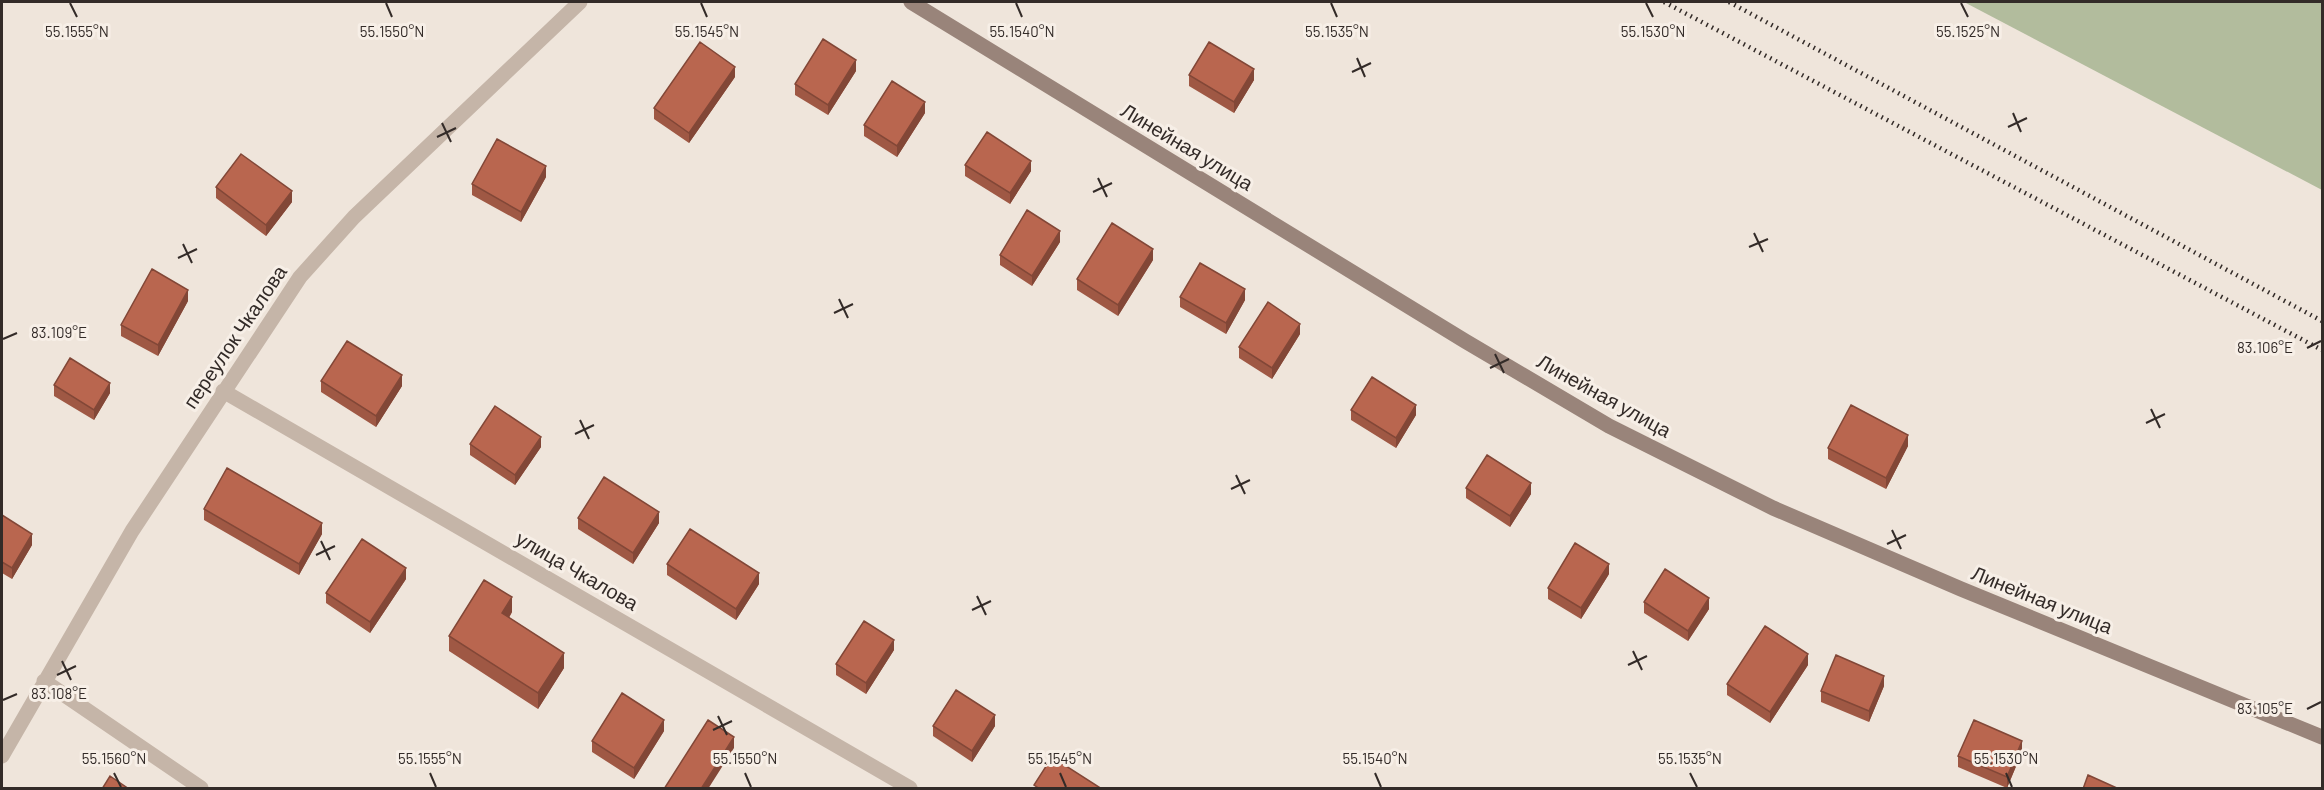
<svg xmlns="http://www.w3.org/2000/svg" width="2324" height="790" font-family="Barlow,sans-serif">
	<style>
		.green { fill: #b2bc9d }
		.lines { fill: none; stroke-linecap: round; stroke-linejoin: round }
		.minor { stroke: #c5b5a8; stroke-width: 15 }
		.secondary { stroke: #99847a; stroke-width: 15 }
		.rail { stroke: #332b28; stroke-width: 4.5; stroke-dasharray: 1.5 4.5; stroke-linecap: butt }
		.wall { fill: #9f5844 }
		.shaded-wall { fill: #824737 }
		.building { fill: #b9664f; stroke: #824737; stroke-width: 1.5 }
		.ticks { fill: none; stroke: #332b28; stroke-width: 2 }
		.labels { text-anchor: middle; stroke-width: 6; stroke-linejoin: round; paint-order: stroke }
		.street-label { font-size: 20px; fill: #332b28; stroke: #f7efe7 }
		.ticks-label { font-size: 15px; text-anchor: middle; fill: #332b28; stroke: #f7efe7; stroke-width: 6; stroke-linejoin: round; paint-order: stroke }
	</style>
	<rect width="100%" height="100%" fill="#efe5db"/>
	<path class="green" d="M1964,2H2322V190Z"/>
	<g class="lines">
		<path class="minor" d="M223,391L910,788
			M44,681L201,788
			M2,756L132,531L300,277L354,217L580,2"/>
		<path class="secondary" d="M911,2L1465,341L1609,426L1773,508L1961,589L2322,737"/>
		<path class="rail" d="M1664,2L2322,350
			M1729,2L2322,321"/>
	</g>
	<path class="wall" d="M856,71L828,115L795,95V84Z
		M1189,75L1254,80L1234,113L1189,86Z
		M735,77L689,143L654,119V108Z
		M925,113L897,157L864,136V125Z
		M965,165L1031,171L1010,204L965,176Z
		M546,177L521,222L472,195V184Z
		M216,187L292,202L266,236L216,198Z
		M1060,242L1032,286L1000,265V255Z
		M1153,260L1118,316L1077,290V279Z
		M1180,297L1245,300L1226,334L1180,307Z
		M188,301L158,356L121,336V325Z
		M1300,334L1272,379L1239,358V347Z
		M321,381L402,386L376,427L321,392Z
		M54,385L110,393L94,420L54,396Z
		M1351,410L1416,415L1396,448L1351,420Z
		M470,444L541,447L515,485L470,455Z
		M1908,446L1886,489L1828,459V448Z
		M1466,488L1531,494L1510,527L1466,498Z
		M204,509L322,534L299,575L204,520Z
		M2,515L32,545L12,579L2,573Z
		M578,518L659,523L633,564L578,529Z
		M667,564L759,584L736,620L667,575Z
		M1609,574L1581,619L1548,599V588Z
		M406,579L370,633L326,603V593Z
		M1644,602L1709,609L1688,641L1644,613Z
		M512,612L509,618L564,668L538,709L449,651V636Z
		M894,650L866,694L836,675V664Z
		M1808,665L1770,723L1727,695V684Z
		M1884,686L1869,722L1821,702V691Z
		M933,726H995L972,762L933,736Z
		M664,731L634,779L592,752V741Z
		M2022,752L2007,788L1958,767V756Z"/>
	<path class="shaded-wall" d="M856,60V71L828,115V105Z
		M735,67V77L689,143V133Z
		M1254,69V80L1234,113V102Z
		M925,102V113L897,157V146Z
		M1031,161V171L1010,204V193Z
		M546,166V177L521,222V212Z
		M292,191V202L266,236V225Z
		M1060,231V242L1032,286V276Z
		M1153,249V260L1118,316V305Z
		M1245,289V300L1226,334V323Z
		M188,290V301L158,356V345Z
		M1300,324V334L1272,379V368Z
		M402,375V386L376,427V416Z
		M110,383V393L94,420V410Z
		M1416,405V415L1396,448V438Z
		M1908,435V446L1886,489V478Z
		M541,437V447L515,485V475Z
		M1531,483V494L1510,527V516Z
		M659,512V523L633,564V553Z
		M322,523V534L299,575V564Z
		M32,534V545L12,579V568Z
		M1609,564V574L1581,619V608Z
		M406,568V579L370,633V622Z
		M759,573V584L736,620V609Z
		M512,597V612L502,628V613Z
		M1709,598V609L1688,641V631Z
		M894,640V650L866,694V683Z
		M564,653V668L538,709V693Z
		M1808,654V665L1770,723V712Z
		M1884,676V686L1869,722V711Z
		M995,715V726L972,762V751Z
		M664,720V731L634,779V768Z
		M734,737V748L708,789H701Z
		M2022,741V752L2007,788V777Z"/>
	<path class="building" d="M823,39L856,60L828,105L795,84Z
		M700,42L735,67L689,133L654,108Z
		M1209,42L1254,69L1234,102L1189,75Z
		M892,81L925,102L897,146L864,125Z
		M987,132L1031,161L1010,193L965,165Z
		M497,139L546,166L521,212L472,184Z
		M241,154L292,191L266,225L216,187Z
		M1027,210L1060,231L1032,276L1000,255Z
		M1112,223L1153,249L1118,305L1077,279Z
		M1200,263L1245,289L1226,323L1180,297Z
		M152,269L188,290L158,345L121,325Z
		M1268,302L1300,324L1272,368L1239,347Z
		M347,341L402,375L376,416L321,381Z
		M70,358L110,383L94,410L54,385Z
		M1372,377L1416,405L1396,438L1351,410Z
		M1851,405L1908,435L1886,478L1828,448Z
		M495,406L541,437L515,475L470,444Z
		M1487,455L1531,483L1510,516L1466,488Z
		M227,468L322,523L299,564L204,509Z
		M604,477L659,512L633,553L578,518Z
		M2,515L32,534L12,568L2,562Z
		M690,529L759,573L736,609L667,564Z
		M362,539L406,568L370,622L326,593Z
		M1575,543L1609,564L1581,608L1548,588Z
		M1665,569L1709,598L1688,631L1644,602Z
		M484,580L512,597L502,613L564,653L538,693L449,636Z
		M864,621L894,640L866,683L836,664Z
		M1765,626L1808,654L1770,712L1727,684Z
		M1836,655L1884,676L1869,711L1821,691Z
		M956,690L995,715L972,751L933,726Z
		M622,693L664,720L634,768L592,741Z
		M708,720L734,737L701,789H664Z
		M1974,720L2022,741L2007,777L1958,756Z
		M1052,757L1102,789H1040L1034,785Z
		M2088,775L2119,789H2083Z
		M110,776L129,789H102Z"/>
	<path class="ticks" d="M70,3L77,17M386,3L392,17M701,3L707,17M1016,3L1022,17M1331,3L1337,17M1646,3L1653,17M1961,3L1968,17M1357,58L1365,77M1352,72L1371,63M2013,113L2021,132M442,123L451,142M2008,127L2027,118M437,137L456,128M1098,178L1107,197M1093,192L1112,183M1754,233L1763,252M183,244L192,263M1749,247L1768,239M178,258L197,249M839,299L848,318M834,313L853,304M3,339L17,333M2307,348L2321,341M1495,354L1504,373M1490,368L1509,359M2151,409L2160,428M580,420L589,439M2146,423L2165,414M575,434L594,425M1236,475L1245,494M1231,489L1250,480M1892,530L1901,549M321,541L330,560M1887,544L1906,535M316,555L335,546M977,596L986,615M972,610L991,601M1633,651L1642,670M62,661L71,680M1628,665L1647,656M57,675L76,666M3,700L17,694M2307,709L2321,702M718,716L727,735M713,730L732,721M114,773L121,787M430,773L436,787M745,773L751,787M1060,773L1066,787M1375,773L1381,787M1690,773L1697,787M2006,773L2012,787"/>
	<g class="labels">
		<g class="street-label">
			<text transform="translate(1187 147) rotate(31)" y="7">Линейная улица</text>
			<text transform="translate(235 337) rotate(-56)" y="7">переулок Чкалова</text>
			<text transform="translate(1604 396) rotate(29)" y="7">Линейная улица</text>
			<text transform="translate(577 571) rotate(30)" y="7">улица Чкалова</text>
			<text transform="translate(2042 600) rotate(22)" y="7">Линейная улица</text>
		</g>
	</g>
	<g class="ticks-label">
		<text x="77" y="37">55.1555°N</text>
		<text x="1337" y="37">55.1535°N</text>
		<text x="1653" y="37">55.1530°N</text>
		<text x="392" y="37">55.1550°N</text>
		<text x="707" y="37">55.1545°N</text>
		<text x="1022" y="37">55.1540°N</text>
		<text x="1968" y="37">55.1525°N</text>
		<text x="59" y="338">83.109°E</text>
		<text x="2265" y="353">83.106°E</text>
		<text x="59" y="699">83.108°E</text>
		<text x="2265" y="714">83.105°E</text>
		<text x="114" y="764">55.1560°N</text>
		<text x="430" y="764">55.1555°N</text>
		<text x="745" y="764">55.1550°N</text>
		<text x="1060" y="764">55.1545°N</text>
		<text x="1375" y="764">55.1540°N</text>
		<text x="1690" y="764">55.1535°N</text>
		<text x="2006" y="764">55.1530°N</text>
	</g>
	<rect width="2324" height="790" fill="none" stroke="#332b28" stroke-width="6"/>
</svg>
